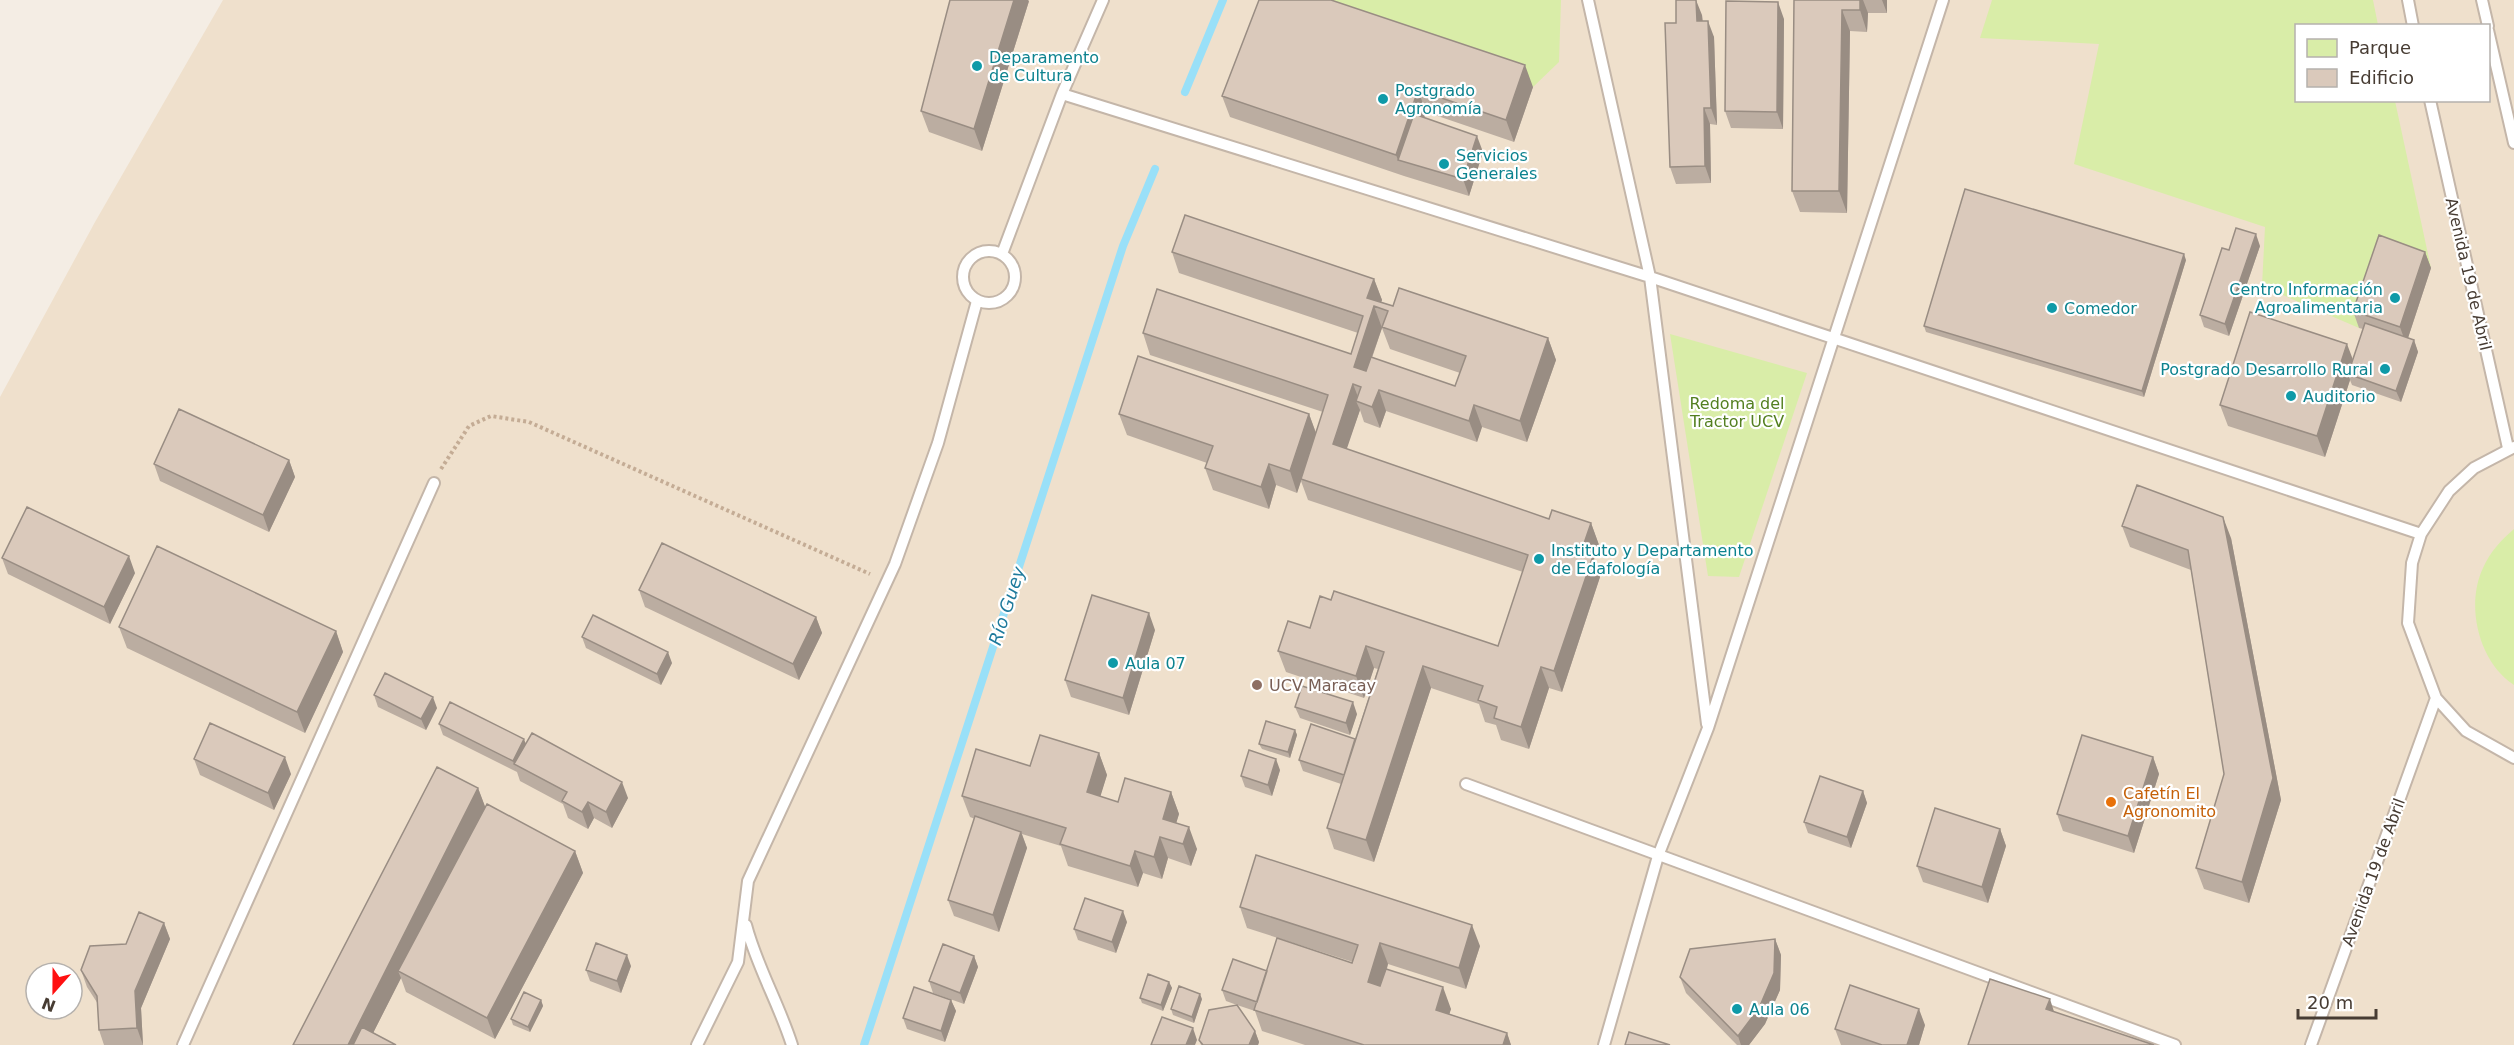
<svg xmlns="http://www.w3.org/2000/svg" width="2514" height="1045" font-family="'DejaVu Sans',sans-serif">
	<style>
		.education { fill: #efe0cc; fill-rule: evenodd }
		.green { fill: #d9eda8 }
		.lines { fill: none; stroke-linecap: round; stroke-linejoin: round }
		.stream { stroke: #99e0f8; stroke-width: 8 }
		.service-casing { stroke: #c4b6a9; stroke-width: 14 }
		.path { stroke: #c4ac95; stroke-width: 4; stroke-dasharray: 3 3; stroke-linecap: butt }
		.service { stroke: #fff; stroke-width: 10 }
		.wall { fill: #bbada1; fill-rule: evenodd }
		.shaded-wall { fill: #998d83 }
		.building { fill: #dac9bb; stroke: #998d83; stroke-width: 1.5; fill-rule: evenodd }
		.culture-dot { fill: #0f9aa8; stroke: #fff; stroke-width: 2 }
		.education-dot { fill: #8d6e63; stroke: #fff; stroke-width: 2 }
		.food-dot { fill: #e8710a; stroke: #fff; stroke-width: 2 }
		.labels { text-anchor: middle; stroke-width: 4.5; stroke-linejoin: round; paint-order: stroke }
		.culture-label { font-size: 16px; fill: #0d838f; stroke: #fff; text-anchor: start }
		.street-label { font-size: 16px; fill: #473c33; stroke: #fff }
		.park-label { font-size: 16px; fill: #537f20; stroke: #fff }
		.education-label { font-size: 16px; fill: #785e54; stroke: #fff; text-anchor: start }
		.food-label { font-size: 16px; fill: #c56008; stroke: #fff; text-anchor: start }
		.water-label { font-size: 18px; font-style: italic; fill: #1e7a9c; stroke: #fff }
	</style>
	<rect width="100%" height="100%" fill="#f4ede4"/>
	<path class="education" d="M223,0H2514V1045H0V397L95,222ZM2296,26H2488V100H2296ZM36,973H72V1009H36Z"/>
	<path class="green" d="M1276,0H1561L1559,62L1533,87Z
		M1992,0H2373L2378,25L2296,26V100L2395,101L2431,268L2385,252L2359,328L2262,286L2265,227L2074,164L2099,44L1980,38Z
		M1670,334L1807,373L1739,577L1708,576Z
		M2514,529V685C2479,662 2465,606 2483,568C2490,552 2501,540 2514,529Z"/>
	<g class="lines">
		<path class="stream" d="M1185,92L1223,0
			M864,1045L1123,246L1155,169"/>
		<defs>
			<path id="service" d="M1588,0L1650,277L1707,724
				M2408,0L2413,26
				M2482,0L2488,26
				M2488,30L2514,143
				M1062,94L1650,277L2421,534
				M2430,100L2508,448
				M963 277a26 26 0 1 1 52 0a26 26 0 1 1-52 0Z
				M1002,254L1062,94L1103,0
				M2514,447L2474,468L2449,491L2421,534L2412,563L2408,623L2436,698L2466,731L2514,758
				M1466,784L2175,1045
				M746,925C757,967 779,1004 792,1045
				M183,1045L434,483
				M697,1045L738,962L748,881L895,564L938,443L977,301
				M1604,1045L1658,856L1708,728L1943,0
				M2311,1045L2436,698"/>
		</defs>
		<use href="#service" class="service-casing"/>
		<path class="path" d="M441,469L469,426L491,416L529,422L870,574"/>
		<use href="#service" class="service"/>
	</g>
	<path class="wall" d="M1794,0H1887V13H1868L1867,32L1850,31L1847,213L1800,212L1792,191Z
		M1029,1L982,151L929,132L921,111Z
		M1702,15L1703,21L1714,37L1717,125L1710,124L1711,183L1676,184L1670,167L1676,23Z
		M1784,19L1783,129L1731,128L1725,111Z
		M1533,87L1514,142L1426,112L1424,118L1483,152L1469,196L1404,176L1230,117L1222,96Z
		M2260,246L2229,336L2204,327L2200,315L2229,250Z
		M1172,252L1374,279L1382,300L1381,302L1393,306L1548,338L1556,360L1527,442L1482,427L1477,442L1386,411L1380,428L1364,422L1360,410L1346,449L1549,519L1591,523L1599,545L1594,559L1600,577L1562,692L1549,688L1529,749L1501,740L1496,725L1485,722L1479,704L1431,688L1374,862L1334,849L1327,828L1341,784L1303,771L1299,760L1355,739L1378,669L1374,668L1364,698L1286,672L1278,651L1310,628L1331,600L1498,646L1523,572L1308,500L1301,481L1297,493L1276,485L1269,509L1213,490L1205,468L1207,463L1127,435L1119,414H1309L1316,433L1323,412L1150,355L1143,333L1351,354L1358,333L1179,273ZM1382,328L1390,349L1460,373L1455,386L1372,358Z
		M2425,252L2431,268L2408,338L2414,340L2418,352L2401,402L2352,385L2350,380L2325,457L2228,426L2220,405L2353,359L2363,329L2359,328L2353,311Z
		M2186,260L2144,397L1926,332L1924,326Z
		M289,460L295,477L269,532L160,481L154,464Z
		M2122,526L2231,538L2281,800L2249,903L2204,889L2196,868L2224,774L2191,570L2130,547Z
		M2,558L135,573L110,624L8,574Z
		M639,590L816,617L822,633L799,680L645,607Z
		M119,627L336,631L343,652L305,733L127,648Z
		M1155,630L1129,715L1071,697L1065,680Z
		M582,637L672,663L661,685L586,648Z
		M374,695L437,708L426,730L378,707Z
		M1295,707L1357,714L1350,735L1300,718Z
		M439,724L526,743L628,798L612,828L594,818L588,829L568,818L563,804L520,781L517,772L443,735Z
		M1295,730L1297,735L1290,758L1262,749L1259,744Z
		M1099,753L1107,775L1100,796L1118,802L1171,792L1179,814L1176,823L1197,849L1191,866L1168,858L1162,879L1143,873L1138,887L1068,866L1061,846L1022,834L1027,848L999,932L954,916L948,900L975,819L970,817L962,796L1030,766Z
		M2153,757L2159,774L2134,853L2063,831L2057,814Z
		M194,759L291,774L274,810L200,775Z
		M1280,770L1272,796L1245,787L1241,776Z
		M478,788L485,807L575,851L583,873L495,1039L406,992L401,978L373,1033L293,1045Z
		M1863,791L1867,803L1851,848L1808,833L1804,822Z
		M2000,829L2006,846L1988,903L1923,882L1917,866Z
		M1240,907L1480,946L1466,989L1388,964L1387,969L1451,1009L1449,1014L1507,1033L1511,1045H1305L1262,1031L1255,1011L1237,1005L1255,1031L1259,1042L1258,1045H1201L1199,1040L1237,1005L1226,1001L1222,990L1267,971L1352,963L1353,962L1247,928Z
		M1127,922L1116,953L1078,940L1074,929Z
		M164,923L170,939L141,1008L143,1045H104L99,1030L98,1004L87,987L81,970Z
		M1775,939L1781,955L1780,990L1765,1024L1749,1045H1737L1686,993L1680,977Z
		M974,956L978,967L964,1004L933,993L929,981Z
		M631,966L621,993L590,981L586,970Z
		M1169,982L1172,988L1163,1011L1142,1003L1140,998Z
		M1202,999L1194,1023L1173,1015L1171,1009Z
		M541,1000L543,1006L530,1032L513,1025L511,1019Z
		M951,1000L956,1011L945,1042L907,1029L903,1018Z
		M1925,1025L1919,1045H1841L1835,1029Z"/>
	<path class="shaded-wall" d="M1014,0H1028L1029,1L982,151L974,129Z
		M1696,0L1702,15L1703,37L1697,21Z
		M1860,0H1863L1868,13L1867,32L1860,10Z
		M1882,0H1887V13Z
		M1778,2L1784,19L1783,129L1777,112Z
		M1842,10L1850,31L1847,213L1839,191Z
		M1708,21L1714,37L1717,125L1711,108Z
		M1525,65L1533,87L1514,142L1506,120Z
		M1418,90L1426,112L1409,163L1398,160L1396,155Z
		M1704,108L1710,124L1711,183L1705,166Z
		M1477,136L1483,152L1469,196L1463,179Z
		M2256,234L2260,246L2229,336L2225,324Z
		M2425,252L2431,268L2406,344L2400,327Z
		M2184,254L2186,260L2144,397L2142,391Z
		M1374,279L1382,300L1379,308L1374,306L1382,328L1361,388L1354,367L1367,298Z
		M1548,338L1556,360L1527,442L1520,421Z
		M2414,340L2418,352L2401,402L2396,391Z
		M2347,344L2355,365L2348,374L2350,380L2325,457L2317,436Z
		M1353,384L1360,402L1356,401L1360,410L1341,466L1333,444Z
		M1379,390L1386,411L1380,428L1372,407Z
		M1474,405L1482,427L1477,442L1469,421Z
		M1309,414L1317,436L1301,479V481L1297,493L1290,471Z
		M289,460L295,477L269,532L263,515Z
		M1269,464L1276,485L1269,509L1261,487Z
		M2223,517L2231,538L2281,800L2249,903L2242,882Z
		M1591,523L1599,545L1594,559L1600,577L1562,692L1554,671L1581,552Z
		M129,556L135,573L110,624L104,607Z
		M1149,613L1155,630L1129,715L1123,698Z
		M816,617L822,633L799,680L793,664Z
		M336,631L343,652L305,733L297,712Z
		M1366,646L1374,668L1364,698L1356,676Z
		M668,652L672,663L661,685L657,674Z
		M1423,666L1431,688L1374,862L1366,840Z
		M1541,667L1549,688L1529,749L1521,727Z
		M433,697L437,708L426,730L421,719Z
		M1353,702L1357,714L1350,735L1346,723Z
		M1295,730L1297,735L1290,758L1288,752Z
		M524,739L528,750L514,764L517,772L513,761Z
		M1099,753L1107,775L1095,814L1087,792Z
		M285,757L291,774L274,810L268,793Z
		M2153,757L2159,774L2134,853L2128,836Z
		M1276,759L1280,770L1272,796L1268,785Z
		M622,782L628,798L612,828L606,812Z
		M478,788L486,809L398,971L401,978L367,1045H348Z
		M1863,791L1867,803L1851,848L1847,837Z
		M1171,792L1179,814L1171,840L1163,819Z
		M588,802L594,818L588,829L582,812Z
		M1189,827L1197,849L1191,866L1183,844Z
		M2000,829L2006,846L1988,903L1982,887Z
		M1021,832L1027,848L999,932L993,915Z
		M1160,837L1168,858L1162,879L1154,857Z
		M575,851L583,873L495,1039L487,1018Z
		M1135,851L1143,873L1138,887L1130,866Z
		M1123,911L1127,922L1116,953L1112,942Z
		M164,923L170,939L141,1008L143,1045L137,1028L135,991Z
		M1472,925L1480,946L1466,989L1459,968Z
		M1775,939L1781,955L1780,990L1765,1024L1749,1045H1741L1738,1036Z
		M1380,943L1388,964L1376,1004L1368,982Z
		M627,955L631,966L621,993L617,981Z
		M974,956L978,967L964,1004L960,993Z
		M1169,982L1172,988L1163,1011L1161,1005Z
		M1443,987L1451,1009L1444,1031L1436,1010Z
		M1200,994L1202,999L1194,1023L1192,1017Z
		M2050,999L2057,1021L2046,1009Z
		M541,1000L543,1006L530,1032L528,1027Z
		M951,1000L956,1011L945,1042L941,1031Z
		M1919,1009L1925,1025L1919,1045H1907Z
		M1193,1028L1197,1040L1195,1045H1186Z
		M1255,1031L1259,1042L1258,1045H1249Z
		M1507,1033L1511,1045H1503Z"/>
	<path class="building" d="M950,0H1014L974,129L921,111Z
		M1259,0H1331L1525,65L1506,120L1418,90L1396,155L1222,96Z
		M1676,0H1696L1697,21H1708L1711,108H1704L1705,166L1670,167L1665,23H1676Z
		M1794,0H1860V10H1842L1839,191H1792Z
		M1726,1L1778,2L1777,112L1725,111Z
		M1414,114L1477,136L1463,179L1398,160Z
		M1965,189L2184,254L2142,391L1924,326Z
		M1185,215L1374,279L1367,298L1393,306L1399,288L1548,338L1520,421L1474,405L1469,421L1379,390L1372,407L1356,401L1361,387L1353,384L1333,444L1549,519L1552,510L1591,523L1581,552L1593,556L1554,671L1541,667L1521,727L1494,718L1497,707L1478,700L1483,686L1423,666L1366,840L1327,828L1384,652L1366,646L1356,676L1278,651L1288,621L1310,628L1320,596L1331,600L1334,591L1498,646L1528,555L1301,479L1328,395L1143,333L1157,289L1351,354L1363,316L1172,252ZM1374,306L1388,311L1382,327L1466,356L1455,386L1371,357L1366,371L1354,367Z
		M2236,228L2256,234L2225,324L2200,315L2222,248L2229,250Z
		M2379,235L2425,252L2400,327L2353,311Z
		M2250,312L2347,344L2317,436L2220,405Z
		M2365,323L2414,340L2396,391L2348,374Z
		M1138,356L1309,414L1290,471L1269,464L1261,487L1205,468L1213,446L1119,414Z
		M179,409L289,460L263,515L154,464Z
		M2137,485L2223,517L2273,778L2242,882L2196,868L2224,774L2188,550L2122,526Z
		M27,507L129,556L104,607L2,558Z
		M662,543L816,617L793,664L639,590Z
		M157,546L336,631L297,712L119,627Z
		M1092,595L1149,613L1123,698L1065,680Z
		M593,615L668,652L657,674L582,637Z
		M385,673L433,697L421,719L374,695Z
		M1302,686L1353,702L1346,723L1295,707Z
		M450,702L524,739L513,761L439,724Z
		M1266,721L1295,730L1288,752L1259,744Z
		M210,723L285,757L268,793L194,759Z
		M1311,724L1355,739L1344,775L1299,760Z
		M532,733L622,782L606,812L588,802L582,812L562,801L567,792L514,764Z
		M1040,735L1099,753L1087,792L1118,802L1125,778L1171,792L1163,819L1189,827L1183,844L1160,837L1154,857L1135,851L1130,866L1060,844L1066,828L962,796L976,749L1030,766Z
		M2082,735L2153,757L2128,836L2057,814Z
		M1249,750L1276,759L1268,785L1241,776Z
		M437,767L478,788L348,1045H293Z
		M1820,776L1863,791L1847,837L1804,822Z
		M487,804L575,851L487,1018L398,971Z
		M1935,808L2000,829L1982,887L1917,866Z
		M975,816L1021,832L993,915L948,900Z
		M1256,855L1472,925L1459,968L1380,943L1368,982L1380,986L1386,969L1443,987L1436,1010L1507,1033L1503,1045H1364L1254,1010L1277,938L1352,963L1358,945L1240,907Z
		M1085,898L1123,911L1112,942L1074,929Z
		M139,912L164,923L135,991L137,1028L99,1030L97,996L81,970L90,946L126,944Z
		M1775,939L1774,973L1759,1008L1738,1036L1680,977L1690,949Z
		M596,943L627,955L617,981L586,970Z
		M943,944L974,956L960,993L929,981Z
		M1233,959L1267,971L1257,1002L1222,990Z
		M1148,974L1169,982L1161,1005L1140,998Z
		M1990,979L2050,999L2046,1009L2154,1045H1968Z
		M1850,985L1919,1009L1907,1045H1882L1835,1029Z
		M1179,986L1200,994L1192,1017L1171,1009Z
		M914,987L951,1000L941,1031L903,1018Z
		M524,992L541,1000L528,1027L511,1019Z
		M1237,1005L1255,1031L1249,1045H1203L1199,1040L1209,1010Z
		M1162,1017L1193,1028L1186,1045H1151Z
		M362,1027L396,1045H353Z
		M1629,1032L1670,1045H1625Z"/>
	<g class="culture-dot">
		<circle cx="977" cy="66" r="6"/>
		<circle cx="1383" cy="99" r="6"/>
		<circle cx="1444" cy="164" r="6"/>
		<circle cx="2395" cy="298" r="6"/>
		<circle cx="2052" cy="308" r="6"/>
		<circle cx="2385" cy="369" r="6"/>
		<circle cx="2291" cy="396" r="6"/>
		<circle cx="1539" cy="559" r="6"/>
		<circle cx="1113" cy="663" r="6"/>
		<circle cx="1737" cy="1009" r="6"/>
	</g>
	<circle class="education-dot" cx="1257" cy="685" r="6"/>
	<circle class="food-dot" cx="2111" cy="802" r="6"/>
	<g class="labels">
		<g class="culture-label">
			<text x="989" y="63">Deparamento<tspan x="989" dy="18">de Cultura</tspan></text>
			<text x="1395" y="96">Postgrado<tspan x="1395" dy="18">Agronomía</tspan></text>
			<text x="1456" y="161">Servicios<tspan x="1456" dy="18">Generales</tspan></text>
			<text x="2383" y="295" text-anchor="end">Centro Información<tspan x="2383" dy="18">Agroalimentaria</tspan></text>
			<text x="2064" y="314">Comedor</text>
			<text x="2373" y="375" text-anchor="end">Postgrado Desarrollo Rural</text>
			<text x="2303" y="402">Auditorio</text>
			<text x="1551" y="556">Instituto y Departamento<tspan x="1551" dy="18">de Edafología</tspan></text>
			<text x="1125" y="669">Aula 07</text>
			<text x="1749" y="1015">Aula 06</text>
		</g>
		<g class="street-label">
			<text transform="translate(2469 274) rotate(77)" y="6">Avenida 19 de Abril</text>
			<text transform="translate(2373 872) rotate(-70)" y="6">Avenida 19 de Abril</text>
		</g>
		<g class="park-label">
			<text x="1737" y="409">Redoma del<tspan x="1737" dy="18">Tractor UCV</tspan></text>
		</g>
		<g class="education-label">
			<text x="1269" y="691">UCV Maracay</text>
		</g>
		<g class="food-label">
			<text x="2123" y="799">Cafetín El<tspan x="2123" dy="18">Agronomito</tspan></text>
		</g>
		<g class="water-label">
			<text transform="translate(1007 606) rotate(-72)" y="6">Río Guey</text>
		</g>
	</g>
	<rect x="2295" y="24" width="195" height="78" fill="#ffffff" stroke="#b5b1ad" stroke-width="1.5"/>
	<rect x="2307" y="39" width="30" height="18" fill="#d9eda8" stroke="#b5b1ad" stroke-width="1.5"/>
	<text x="2349" y="54" font-size="18" fill="#473c33">Parque</text>
	<rect x="2307" y="69" width="30" height="18" fill="#dac9bb" stroke="#b5b1ad" stroke-width="1.5"/>
	<text x="2349" y="84" font-size="18" fill="#473c33">Edificio</text>
	<g transform="translate(54 991) rotate(201)"><circle r="28" fill="#ffffff" stroke="#b5b1ad" stroke-width="1.5"/>
	<path d="M0-4.5L10 22L0 15L-10 22Z" fill="#ff1011"/>
	<text y="-9" font-size="16" font-weight="bold" text-anchor="middle" fill="#473c33">N</text>
	</g>
	<path d="M2298 1009v9h78v-9" fill="none" stroke="#473c33" stroke-width="3"/>
	<text x="2307" y="1009" font-size="18" fill="#473c33" stroke="#ffffff" stroke-width="4.5" paint-order="stroke">20 m</text>
</svg>
